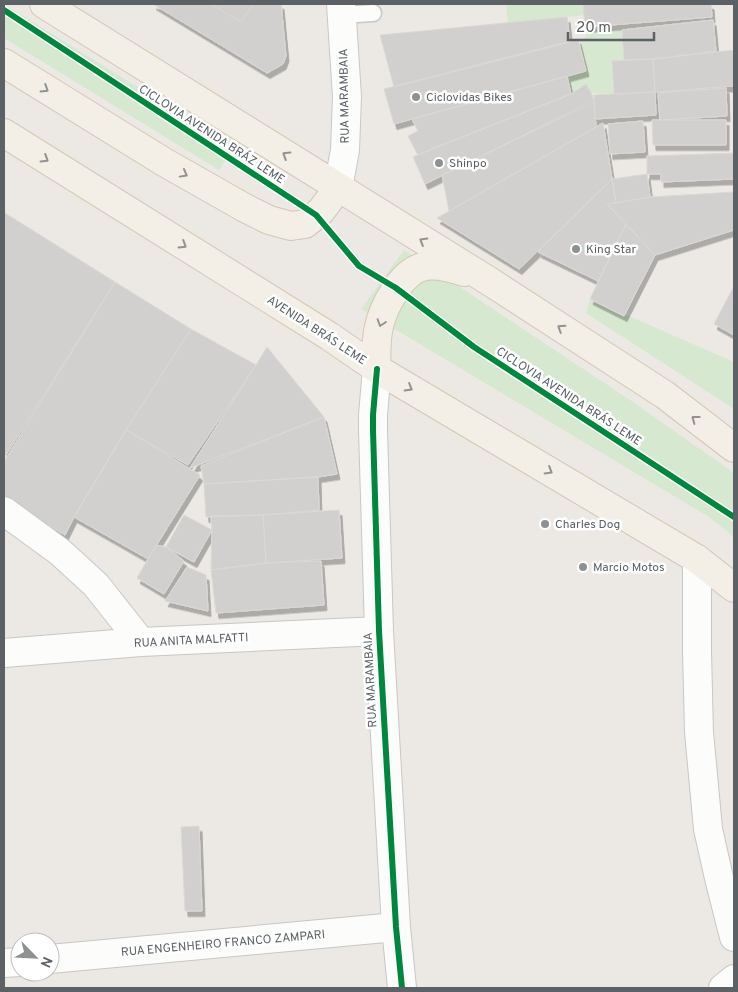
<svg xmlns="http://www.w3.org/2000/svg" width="738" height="992" font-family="Overpass,sans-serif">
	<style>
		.green { fill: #d6e8cf }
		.building { fill: #d2d0ce; stroke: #dcd8d4; filter: url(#shadow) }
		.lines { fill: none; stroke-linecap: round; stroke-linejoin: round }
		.lane-casing { stroke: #c7c7c6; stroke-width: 19 }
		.street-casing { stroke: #c7c7c6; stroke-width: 30 }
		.secondary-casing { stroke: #c8c8c8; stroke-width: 30 }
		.primary-casing { stroke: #d5c6b1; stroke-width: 30 }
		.lane { stroke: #fcfcfb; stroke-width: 16 }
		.street { stroke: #fcfcfb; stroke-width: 28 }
		.secondary { stroke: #fcfcfb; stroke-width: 28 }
		.primary { stroke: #f3efe7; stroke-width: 28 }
		.cycleway-casing { stroke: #fff; stroke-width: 9 }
		.cycleway { stroke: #00873e; stroke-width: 6 }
		.oneway { stroke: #909392 }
		.poi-dot { fill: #8e9191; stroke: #fff; stroke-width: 2 }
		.labels { text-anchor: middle; stroke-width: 5; stroke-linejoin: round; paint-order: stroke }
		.street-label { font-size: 12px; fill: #5b6164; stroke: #fff }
		.poi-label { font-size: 12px; fill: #5b6164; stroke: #fff; text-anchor: start }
	</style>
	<defs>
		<filter id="shadow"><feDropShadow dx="3" dy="5.5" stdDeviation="0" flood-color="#0004"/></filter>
	</defs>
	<rect width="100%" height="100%" fill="#ece9e5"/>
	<path class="green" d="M4,4L234,147L219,170L4,38Z
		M506,4H583L584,15L508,25Z
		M585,29L622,30L624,60L612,62L614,94L590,93L586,84L571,94L567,76L586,71L579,39L586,37Z
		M404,250L630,400L734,473V537L709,517L361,309Z
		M590,299L734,362V409L586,313Z"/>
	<path class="building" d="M153,4H281L286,56L283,64L267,73Z
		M211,4H253L241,22Z
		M583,4H711L712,17L585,27Z
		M567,17L570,42L394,87L380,35Z
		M713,20L716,51L653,59L624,60L622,30Z
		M578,39L586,71L394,124L384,89Z
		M734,50V86L655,92L653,59Z
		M653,59L655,92L614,94L612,61Z
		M567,76L571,94L418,155L408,136L418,131L412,119Z
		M586,84L594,100L425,184L413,157L431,149L571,94Z
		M726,88L727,116L660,120L658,93Z
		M655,92L656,115L595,119L594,95Z
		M594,102L596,127L449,211L442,175Z
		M652,120H726V145H653Z
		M643,121L645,152L610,154L608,124Z
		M603,123L612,179L519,269L437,218Z
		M734,153V179L661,182V174H647V156Z
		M647,174L650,197L616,203L612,179Z
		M612,179L616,203L607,204L626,224L598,281L538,252Z
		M734,192V230L655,255L607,204L650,197Z
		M4,213H5L115,282L4,458Z
		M626,224L655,255L624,316L590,299Z
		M115,282L191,329L126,430L74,517L65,535L4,498V462Z
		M734,286V335L714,324Z
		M191,329L256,365L188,465L126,430Z
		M267,347L324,417L190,468L256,365Z
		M324,417L337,474L318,477L204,484L201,466Z
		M126,430L200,475L148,559L74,517Z
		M318,477L319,510L263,515L206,517L204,484Z
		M339,510L342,558L266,563L263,515Z
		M184,515L212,530L194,562L166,547Z
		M263,515L266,563L211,570L212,530L211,516Z
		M156,545L166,547L184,561L164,594L137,578Z
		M321,561L324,605L216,613L211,570L266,563Z
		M187,567L206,575L208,611L165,601Z
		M199,826L202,911H185L181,827Z"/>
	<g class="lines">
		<defs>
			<path id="lane" d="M342,15L373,13"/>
			<path id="street" d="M377,369L373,415V430L379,631L396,927L402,988
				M4,511L60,552L96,585L141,642
				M697,559V652L699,732L708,829L719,878L734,937
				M4,653L141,642L379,631
				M50,959L396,927
				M4,963L20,962
				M723,988L734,979"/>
			<path id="secondary" d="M338,188L345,150L347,97L341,4"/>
			<path id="primary" d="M44,4L489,281L665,395L734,448
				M4,63L164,162L245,208L269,220L291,226L305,224L321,211L338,188
				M4,133L329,336L377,369L697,559L734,588
				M377,369C376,357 376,344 378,331C382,309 401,270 426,266C439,264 452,268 464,272"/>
		</defs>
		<use href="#lane" class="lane-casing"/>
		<use href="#street" class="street-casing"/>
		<use href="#secondary" class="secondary-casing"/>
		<use href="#primary" class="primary-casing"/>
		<use href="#lane" class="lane"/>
		<use href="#street" class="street"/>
		<use href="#secondary" class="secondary"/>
		<use href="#primary" class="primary"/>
		<defs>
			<path id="cycleway" d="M4,10L316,215L359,266L396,288L474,347L734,517
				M377,369L373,415V430L379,631L396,927L402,988"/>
		</defs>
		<use href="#cycleway" class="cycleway-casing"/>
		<use href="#cycleway" class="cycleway"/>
	</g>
	<defs><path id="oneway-chevron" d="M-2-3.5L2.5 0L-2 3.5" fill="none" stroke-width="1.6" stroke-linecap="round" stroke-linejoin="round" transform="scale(1.25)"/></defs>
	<g class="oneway">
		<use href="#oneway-chevron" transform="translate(45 89) rotate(32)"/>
		<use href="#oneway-chevron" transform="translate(286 155) rotate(-148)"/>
		<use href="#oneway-chevron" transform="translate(45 159) rotate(32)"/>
		<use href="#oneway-chevron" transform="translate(184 174) rotate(29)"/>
		<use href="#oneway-chevron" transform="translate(423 241) rotate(-149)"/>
		<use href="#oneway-chevron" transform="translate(183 245) rotate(32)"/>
		<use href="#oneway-chevron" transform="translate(381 323) rotate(108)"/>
		<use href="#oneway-chevron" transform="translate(561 328) rotate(-147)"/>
		<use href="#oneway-chevron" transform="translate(409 388) rotate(31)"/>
		<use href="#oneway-chevron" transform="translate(695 419) rotate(-143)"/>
		<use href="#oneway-chevron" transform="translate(549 471) rotate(31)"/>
	</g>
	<g class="poi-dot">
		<circle cx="416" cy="97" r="5"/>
		<circle cx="439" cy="163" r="5"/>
		<circle cx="576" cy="249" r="5"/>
		<circle cx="545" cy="524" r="5"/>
		<circle cx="583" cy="567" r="5"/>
	</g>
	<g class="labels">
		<g class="street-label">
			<text transform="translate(344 96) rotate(-91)" y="4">RUA MARAMBAIA</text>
			<text transform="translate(212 134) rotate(33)" y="4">CICLOVIA AVENIDA BRÁZ LEME</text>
			<text transform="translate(317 330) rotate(33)" y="4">AVENIDA BRÁS LEME</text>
			<text transform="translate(569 396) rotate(33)" y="4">CICLOVIA AVENIDA BRÁS LEME</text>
			<text transform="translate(191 640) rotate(-3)" y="4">RUA ANITA MALFATTI</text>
			<text transform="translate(370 680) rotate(-93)" y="4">RUA MARAMBAIA</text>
			<text transform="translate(223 943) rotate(-5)" y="4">RUA ENGENHEIRO FRANCO ZAMPARI</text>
		</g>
		<g class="poi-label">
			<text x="426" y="101">Ciclovidas Bikes</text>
			<text x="449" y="167">Shinpo</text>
			<text x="586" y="253">King Star</text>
			<text x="555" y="528">Charles Dog</text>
			<text x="593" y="571">Marcio Motos</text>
		</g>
	</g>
	<rect width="738" height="992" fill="none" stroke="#5b6164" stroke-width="10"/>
	<g transform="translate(35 957) rotate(114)"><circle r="24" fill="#ffffff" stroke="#bdc0c1"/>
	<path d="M0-4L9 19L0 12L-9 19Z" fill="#8e9191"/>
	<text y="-8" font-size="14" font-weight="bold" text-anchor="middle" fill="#5b6164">N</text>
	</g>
	<path d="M568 32v8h86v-8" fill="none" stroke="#5b6164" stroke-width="2.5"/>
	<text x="576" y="32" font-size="15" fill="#5b6164" stroke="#ffffff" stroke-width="4" paint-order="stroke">20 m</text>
</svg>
